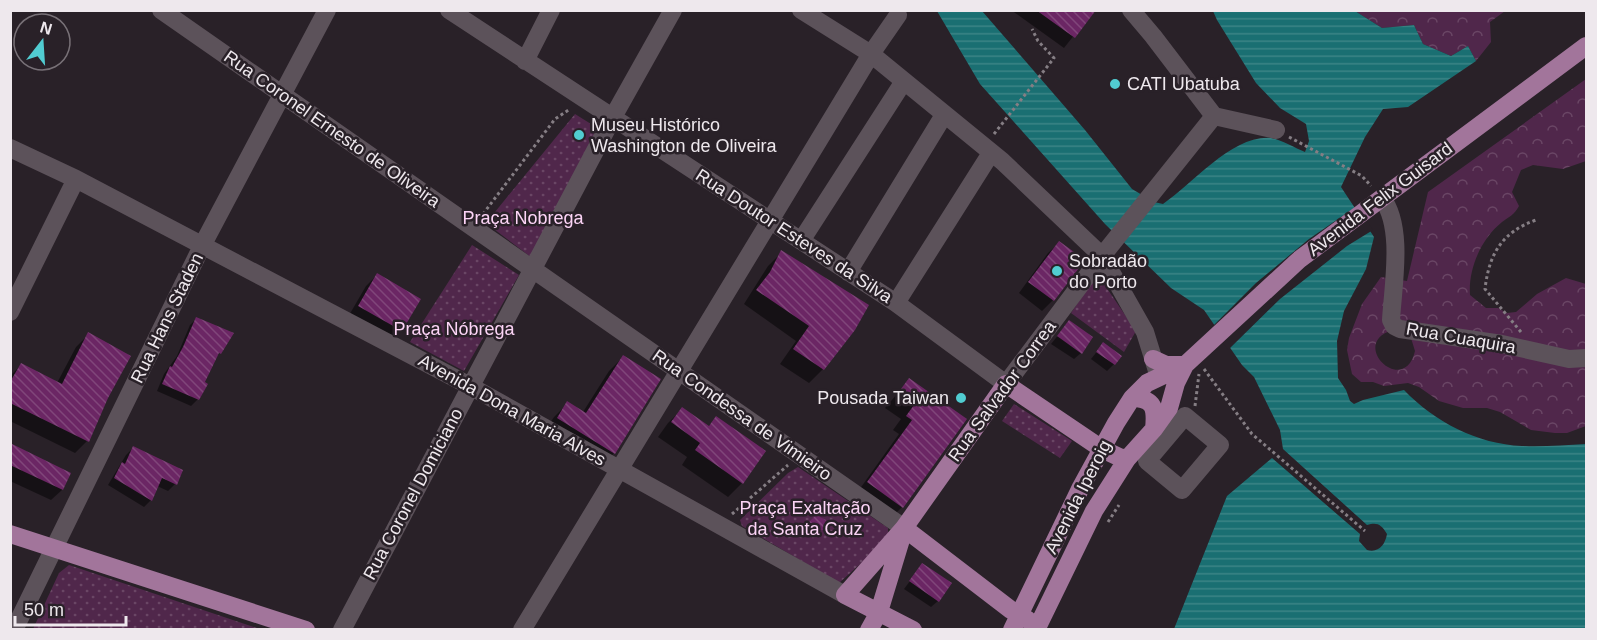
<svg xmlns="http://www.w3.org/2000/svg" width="1597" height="640" font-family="Helvetica,sans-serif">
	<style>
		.forest { fill: url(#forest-crowns); fill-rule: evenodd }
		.park { fill: url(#park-dots) }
		.water { fill: url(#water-rules) }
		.pier { fill: #292128 }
		.shadow { fill: #0007 }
		.building { fill: url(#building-back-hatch) }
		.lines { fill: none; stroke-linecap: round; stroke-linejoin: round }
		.path { stroke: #857e84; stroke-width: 3; stroke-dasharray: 3 3; stroke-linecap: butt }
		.minor { stroke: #5c525a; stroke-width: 18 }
		.major { stroke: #a2759b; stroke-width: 18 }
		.poi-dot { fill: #51ccd1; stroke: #292128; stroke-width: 2 }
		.labels { text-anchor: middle; stroke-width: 5; stroke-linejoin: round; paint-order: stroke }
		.poi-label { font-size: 18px; fill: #eee8ed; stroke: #292128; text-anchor: start }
		.street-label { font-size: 18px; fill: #eee8ed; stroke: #292128 }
		.park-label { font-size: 18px; fill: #fcd4f6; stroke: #292128 }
	</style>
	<defs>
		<pattern id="forest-crowns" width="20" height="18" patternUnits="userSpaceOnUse" patternTransform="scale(1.5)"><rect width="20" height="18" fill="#50274b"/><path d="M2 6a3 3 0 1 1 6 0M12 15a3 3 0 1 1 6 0" fill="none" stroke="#6a4665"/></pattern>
		<pattern id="park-dots" width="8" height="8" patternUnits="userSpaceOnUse" patternTransform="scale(1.5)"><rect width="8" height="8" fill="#50274b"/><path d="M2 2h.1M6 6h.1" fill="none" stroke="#6a4665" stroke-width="1.8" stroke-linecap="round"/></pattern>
		<pattern id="water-rules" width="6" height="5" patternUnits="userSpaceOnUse" patternTransform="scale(1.5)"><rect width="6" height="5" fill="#1a6f72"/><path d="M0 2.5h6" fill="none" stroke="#3c8486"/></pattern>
		<pattern id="building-back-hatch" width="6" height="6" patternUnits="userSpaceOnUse" patternTransform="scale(1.5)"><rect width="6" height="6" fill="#6b2664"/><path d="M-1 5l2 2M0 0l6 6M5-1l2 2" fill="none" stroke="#80467a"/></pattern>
	</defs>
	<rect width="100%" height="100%" fill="#292128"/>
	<path class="forest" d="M1355,11H1505L1490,22L1491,42L1476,61L1468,46L1451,56L1423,44L1414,25L1382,28Z
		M1586,79V161L1563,169L1533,165L1521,170L1512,192L1519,206C1514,215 1510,216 1502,222C1481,239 1468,269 1470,295L1486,308H1498L1507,313L1516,312L1537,294L1566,278L1586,284V426L1567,433H1555L1531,430L1500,412L1487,408H1463L1439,401L1419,387L1408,383L1384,386L1373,382H1361L1352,374L1347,350L1349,338L1362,304L1381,277L1407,281L1428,192ZM1393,330L1411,338L1415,351C1404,398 1347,343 1393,330Z"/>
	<path class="park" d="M575,114L599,129L532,258L486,223Z
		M472,245L519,275L464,371L410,342Z
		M1091,283L1104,284L1136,331L1124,352L1071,313Z
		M1014,404L1072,441L1060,458L1002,421Z
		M798,467L888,528V539L839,583L742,526L740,520L788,473Z
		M69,565L260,629H33L59,573Z"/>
	<path class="water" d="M937,11H982L1085,130L1132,189L1154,202L1163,204C1194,183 1232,135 1271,138C1282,140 1295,148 1305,152L1309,141L1306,124L1280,108L1256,83L1217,20L1213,11H1355L1382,28L1414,25L1423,44L1451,56L1468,46L1476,61L1408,107L1383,109L1365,137L1341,187L1374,237L1366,269L1344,311L1337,341L1338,378L1346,390L1350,401L1354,404L1363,400L1404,390C1435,422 1477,444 1522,446C1543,447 1565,445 1586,444V629H1174L1227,496L1272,458L1360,534L1359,541L1367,550C1379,553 1385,545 1387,534C1381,524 1377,522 1367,525L1283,449L1280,430L1254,377L1242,365L1204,310L1171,288L1105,224L980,84Z"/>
	<path class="pier" d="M1357,206L1373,230L1347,246L1280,299L1228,350L1212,327L1256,283L1309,239Z"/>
	<path class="shadow" d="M1011,10H1094L1064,48Z
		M1059,243L1053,300L1042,311L1019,293L1048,253Z
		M782,252L854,329L823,369L809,383L780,364L796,341L744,304L768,266Z
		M377,275L419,299L401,330L390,341L348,317L366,286Z
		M197,318L220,353L215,358L198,399L191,406L157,391L164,374L177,356L190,325Z
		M1069,322L1081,353L1074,359L1051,344Z
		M89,334L107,398L87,441L75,453L10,421V376L21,365L57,383L76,347Z
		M1103,344L1114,364L1107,371L1091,359Z
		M623,357L614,453L600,467L544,432L554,417L568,403L583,412L609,371Z
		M909,380L965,419L902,507L888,521L854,497L899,434L893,430L901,419L885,408Z
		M682,409L708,427L716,418L742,483L728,497L682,465L687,457L658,437L668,423Z
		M10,445L69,474L62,490L51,500L10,481Z
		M133,448L181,471L175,484L168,491L157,486L151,500L144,507L108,485L126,455Z
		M816,517L822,529L818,533L810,534L807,526Z
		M922,565L938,601L931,607L904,589Z"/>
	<path class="building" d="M1036,10H1096L1075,38Z
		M1059,241L1085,260L1054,301L1028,282Z
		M781,250L869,305L855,330L824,370L793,349L809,326L756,290L770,272Z
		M377,273L421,299L402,331L358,306Z
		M196,317L234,333L221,354L219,353L205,382L208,384L199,400L162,384L170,366L172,367L183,347Z
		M1069,320L1093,337L1082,354L1057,336Z
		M88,332L131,356L108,398L89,442L10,403V382L21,363L62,384Z
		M1103,342L1122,356L1115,365L1096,352Z
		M623,355L661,379L615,454L557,418L567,401L586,413Z
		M909,378L967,419L903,508L867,482L912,420L906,416L914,405L898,393Z
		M682,407L709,426L716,416L766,451L743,484L695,450L700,443L671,422Z
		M10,443L71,473L63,490L10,465Z
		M133,446L183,470L177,485L162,478L152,501L114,478L122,462L125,464Z
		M816,515L826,520L823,530L813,531L809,522Z
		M922,563L952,583L939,602L909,581Z"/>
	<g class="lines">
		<path class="path" d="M994,134L1054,58L1038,41L1032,29
			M1289,137L1362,176L1371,186
			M483,214L555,119L570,109
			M1521,332L1485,289C1489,254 1502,232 1536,220
			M1204,369L1252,434L1365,531
			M1195,406L1199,374
			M732,514L788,465
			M1108,522L1119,505"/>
		<path class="minor" d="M161,10L904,528
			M449,10L896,303L1006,384L1102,256L1214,116
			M801,10L871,54L1002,161L1102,256L1145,332L1158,374
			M1131,10L1153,36L1214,116
			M525,61L551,10
			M1214,116L1276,130
			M10,148L76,179L470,386L845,595
			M1382,198C1404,227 1393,285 1391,320L1394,326L1400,329L1502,344L1569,359L1586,358
			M801,241L904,81
			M848,272L944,115
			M896,303L991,153
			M10,312L76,179
			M1185,416L1220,445L1182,490L1147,461Z
			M14,630L202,246L327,10
			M342,630L613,117L673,10
			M522,630L871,54L898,15"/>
		<path class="major" d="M1153,359L1166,365H1183
			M1132,398C1155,398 1156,410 1154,429
			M904,528L1011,610L1028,620
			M10,534L306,630
			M869,630L879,612L903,533
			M913,630L845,595L904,528L1006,384L1102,449L1119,457L1127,459
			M1012,630L1081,487L1116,423L1132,398L1147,383L1185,365
			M1036,630L1094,511L1127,459L1154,429L1169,408L1176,383L1185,365L1300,259L1586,46"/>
	</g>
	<g class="poi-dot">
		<circle cx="1115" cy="84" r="6"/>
		<circle cx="579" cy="135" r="6"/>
		<circle cx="1057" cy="271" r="6"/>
		<circle cx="961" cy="398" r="6"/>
	</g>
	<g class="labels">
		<g class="poi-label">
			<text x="1127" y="90">CATI Ubatuba</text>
			<text x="591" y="131">Museu Histórico<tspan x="591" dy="21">Washington de Oliveira</tspan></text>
			<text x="1069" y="267">Sobradão<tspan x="1069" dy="21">do Porto</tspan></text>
			<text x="949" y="404" text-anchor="end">Pousada Taiwan</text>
		</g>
		<g class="street-label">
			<text transform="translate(332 129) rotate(35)" y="6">Rua Coronel Ernesto de Oliveira</text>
			<text transform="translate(1380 199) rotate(-37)" y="6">Avenida Felix Guisard</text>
			<text transform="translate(794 236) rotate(33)" y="6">Rua Doutor Esteves da Silva</text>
			<text transform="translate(167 318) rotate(-64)" y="6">Rua Hans Staden</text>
			<text transform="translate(1461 338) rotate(10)" y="6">Rua Cuaquira</text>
			<text transform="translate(1002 391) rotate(-54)" y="6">Rua Salvador Correa</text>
			<text transform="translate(512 410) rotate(29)" y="6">Avenida Dona Maria Alves</text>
			<text transform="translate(742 415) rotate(35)" y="6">Rua Condessa de Vimieiro</text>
			<text transform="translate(413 494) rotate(-62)" y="6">Rua Coronel Domiciano</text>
			<text transform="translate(1078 497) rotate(-63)" y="6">Avenida Iperoig</text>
		</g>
		<g class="park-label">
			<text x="523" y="224">Praça Nobrega</text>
			<text x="454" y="335">Praça Nóbrega</text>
			<text x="805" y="514">Praça Exaltação<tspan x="805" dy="21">da Santa Cruz</tspan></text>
		</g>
	</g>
	<rect width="1597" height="640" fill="none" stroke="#eee8ed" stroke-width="24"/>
	<g transform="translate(42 42) rotate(17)"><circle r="28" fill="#292128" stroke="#787177" stroke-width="1.5"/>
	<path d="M0-4.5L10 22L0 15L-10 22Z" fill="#51ccd1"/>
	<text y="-9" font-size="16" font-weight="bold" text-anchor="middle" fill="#eee8ed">N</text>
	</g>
	<path d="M15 616v9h111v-9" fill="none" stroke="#eee8ed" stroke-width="3"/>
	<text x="24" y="616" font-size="18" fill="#eee8ed" stroke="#292128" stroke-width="4.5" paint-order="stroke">50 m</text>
</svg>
